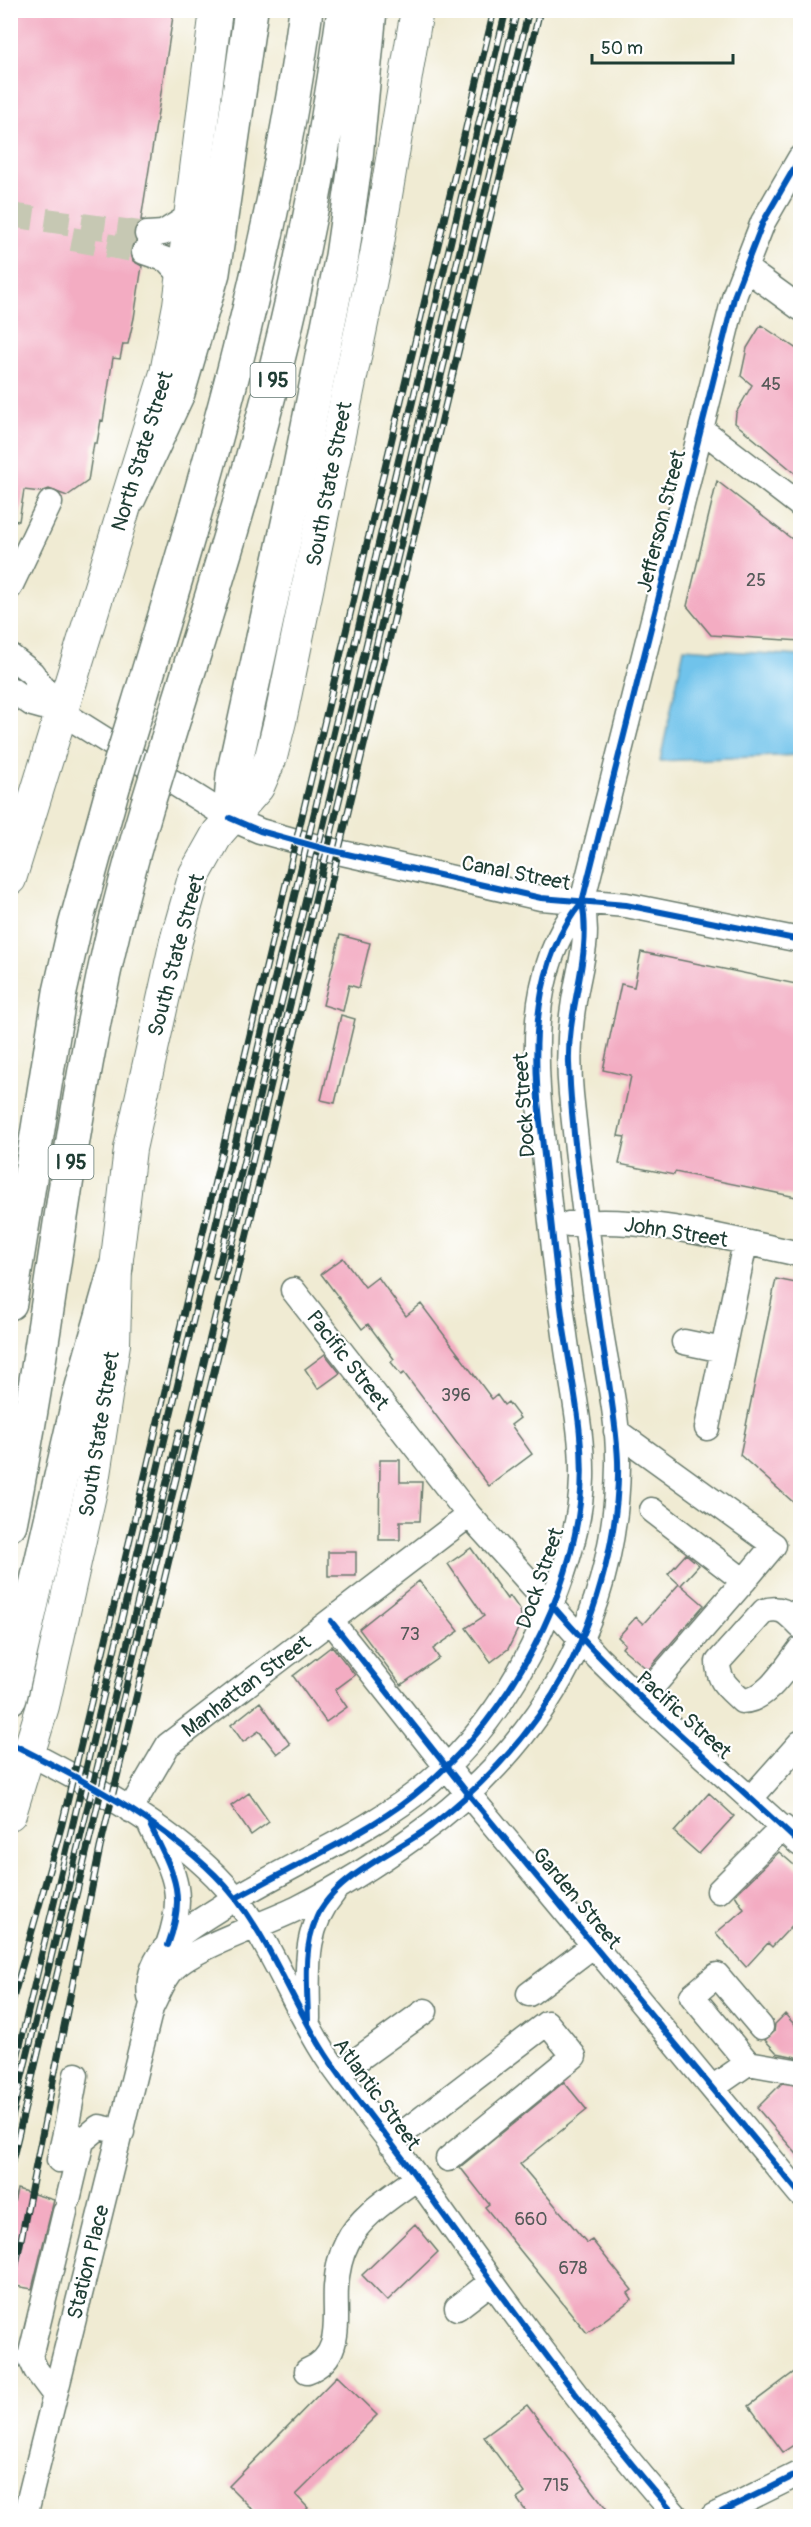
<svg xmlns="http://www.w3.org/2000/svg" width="811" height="2527" font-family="Pangolin,sans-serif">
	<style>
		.water { fill: #6fc3eb; stroke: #478090; stroke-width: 1.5 }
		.building { fill: #f3acc2 }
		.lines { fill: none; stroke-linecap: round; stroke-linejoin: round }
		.minor-tunnel { stroke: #c6c8b3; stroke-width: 24; stroke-dasharray: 24 12; stroke-linecap: butt }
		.minor-casing { stroke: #687a6c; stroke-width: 27 }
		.major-casing { stroke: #687a6c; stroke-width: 34 }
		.highway-casing { stroke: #687a6c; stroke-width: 36 }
		.minor { stroke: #fff; stroke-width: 24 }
		.major { stroke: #fff; stroke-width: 32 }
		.highway { stroke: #fff; stroke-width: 33 }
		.rail-casing { stroke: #1f3d34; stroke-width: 7 }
		.rail { stroke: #fff; stroke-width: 4.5; stroke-dasharray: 14; stroke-linecap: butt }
		.highway-bridge-casing { stroke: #687a6c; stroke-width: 36; stroke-linecap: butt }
		.highway-bridge { stroke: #fff; stroke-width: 33 }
		.cycleway-casing { stroke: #fff; stroke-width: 10 }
		.cycleway { stroke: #0057b8; stroke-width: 6 }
		.labels { text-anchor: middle; stroke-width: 4.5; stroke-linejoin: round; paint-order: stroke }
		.number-label { font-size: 18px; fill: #545958 }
		.shield { fill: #fff; stroke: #627771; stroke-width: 1.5 }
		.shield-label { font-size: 20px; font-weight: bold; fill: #1f3d34 }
		.street-label { font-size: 21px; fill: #1f3d34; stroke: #fff }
	</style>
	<rect width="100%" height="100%" fill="#fff"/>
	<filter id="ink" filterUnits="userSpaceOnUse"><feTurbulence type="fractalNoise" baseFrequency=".0167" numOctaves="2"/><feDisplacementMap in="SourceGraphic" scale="12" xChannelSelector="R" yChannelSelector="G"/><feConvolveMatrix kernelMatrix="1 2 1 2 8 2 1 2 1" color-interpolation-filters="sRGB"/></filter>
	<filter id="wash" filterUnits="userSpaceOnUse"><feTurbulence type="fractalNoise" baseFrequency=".008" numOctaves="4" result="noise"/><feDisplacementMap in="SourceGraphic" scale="24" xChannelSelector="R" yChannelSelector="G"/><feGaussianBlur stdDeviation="1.35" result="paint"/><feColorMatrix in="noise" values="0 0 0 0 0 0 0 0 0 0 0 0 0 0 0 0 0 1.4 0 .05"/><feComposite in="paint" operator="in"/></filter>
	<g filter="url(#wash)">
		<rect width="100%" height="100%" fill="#f0ebd3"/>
		<path class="water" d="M684,648L800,656V755L660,761Z"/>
		<g id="blocks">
			<path class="building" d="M10,10H174L141,220H144L134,228L135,241L130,248L133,261L142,266L134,318L128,344H123L120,359L113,358L103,421L101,420L97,443H94L88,481L67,496L49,489L41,492L24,490L19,521L10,520Z
				M761,325L801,352V478L735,423L736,413L752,385L741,376L747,348Z
				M717,481L801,546L798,595H801V641L711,635L687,606Z
				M340,935L370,943L359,988L349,985L343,1011L323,1005Z
				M641,952L801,985V1198L675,1172L674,1175L619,1164L625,1137L618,1136L631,1076L603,1070L621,984L634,987Z
				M341,1015L355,1019L335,1103L321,1100Z
				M343,1258L365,1287L378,1277L406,1316L421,1304L492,1399L497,1395L504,1405L508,1402L520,1418L511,1425L532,1454L489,1486L404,1373L401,1375L391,1362L394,1359L368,1324L362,1329L321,1274Z
				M776,1279L801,1284V1509L740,1455Z
				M325,1354L340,1373L318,1389L305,1369Z
				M380,1460H400V1482H422L420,1521H400V1540H379Z
				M471,1548L507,1599L510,1596L520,1610L522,1621L508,1649L491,1662L466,1628L484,1616L448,1564Z
				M328,1552H356V1576H328Z
				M686,1554L699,1565L681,1585L704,1605L648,1670L622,1648L625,1644L618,1637L636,1617L643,1624L679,1584L668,1574Z
				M419,1581L459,1631L433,1649L439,1658L401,1685L359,1629Z
				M332,1646L355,1675L335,1690L347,1707L326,1722L293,1676Z
				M260,1702L290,1744L277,1754L259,1731L243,1742L231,1725Z
				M249,1793L269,1822L251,1835L231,1806Z
				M709,1793L734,1816L699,1854L674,1832Z
				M779,1852L801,1871V1916L772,1947L768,1943L746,1967L716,1933L744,1909L735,1895Z
				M785,2014L801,2032V2058L777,2053L765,2040L774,2032L775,2024Z
				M564,2082L587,2110L520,2164L587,2243L592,2240L632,2290L628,2293L632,2299L587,2333L485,2207L489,2204L460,2167Z
				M782,2083L801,2086V2159L757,2108Z
				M17,2189L54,2200L32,2289L10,2285V2224Z
				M415,2224L438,2252L387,2301L362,2275Z
				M801,2367V2440L783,2452L749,2406Z
				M337,2376L377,2415L296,2495L308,2508L299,2517H260L229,2486Z
				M527,2405L606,2508L598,2517H530L517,2499L525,2493L484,2437Z"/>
		</g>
	</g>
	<g filter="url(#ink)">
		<use href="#blocks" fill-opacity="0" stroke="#687a6c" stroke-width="1.5"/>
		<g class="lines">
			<path class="minor-tunnel" d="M10,215L147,234
				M72,239L144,252"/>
			<defs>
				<path id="minor" d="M147,234L163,233L190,216
					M144,252L167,260L183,277
					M745,268L800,308
					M701,429L800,505
					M10,587L50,503
					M10,656L32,673L61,712
					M10,689L32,704L61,712L230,818L260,831L325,849L541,898L626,905L800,940
					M569,1224C643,1215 728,1239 800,1254
					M293,1290L469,1515L598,1658L641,1700L800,1844
					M684,1342L723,1350
					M707,1428L745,1243
					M616,1431L774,1545L744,1581L652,1510
					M331,1621L469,1795L800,2194
					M800,1626C788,1614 782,1605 764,1611L718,1662C718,1682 729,1688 742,1701C767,1701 786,1667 800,1649
					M641,1700L744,1581
					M29,1753C94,1787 163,1823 216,1876C268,1928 289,2002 330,2062C358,2102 390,2140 419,2180C501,2296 583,2410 676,2516
					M751,1798L800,1743
					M130,1810L168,1745L469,1515
					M151,1827C174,1873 187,1893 168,1945
					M719,1891L783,1827
					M529,1994L594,1945
					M150,1997C147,1977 155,1958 169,1944C185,1929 205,1918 223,1906C291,1863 369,1834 430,1782C485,1735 525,1671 551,1605C567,1565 581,1522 582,1478C583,1433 572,1387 566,1342C557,1279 550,1217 544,1153C535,1070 524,971 582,902
					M308,2019C308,1972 302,1930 334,1892
					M748,2063L692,1996L717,1975L761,2027
					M339,2073L425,2011
					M76,2075L66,2129L82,2141
					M712,2088L748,2063L800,2072
					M390,2143L547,2023L574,2056L448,2159
					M59,2160L66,2129
					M68,2200L82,2141L99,2127L122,2132
					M457,2308L491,2282
					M307,2371C345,2357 334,2317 336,2287C337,2272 340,2256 347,2243C360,2215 393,2196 417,2178
					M54,2394L36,2370L30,2357L65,2212
					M25,2516L151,2008C158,1995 163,1979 174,1968C196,1946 269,1923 300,1907C340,1887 378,1863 414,1837C539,1748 616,1621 618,1465C619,1418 607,1372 600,1326C589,1249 579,1172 571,1094C568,1063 569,1032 574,1001C580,963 590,942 582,902L735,294L763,222L800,158
					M713,2516L800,2473"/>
				<path id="major" d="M10,879L166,373L179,305L216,10
					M10,1814L43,1706L93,1481L114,1344L116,1267L130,1149L176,941L195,874L218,833L258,787L271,757L280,721L376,255L417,10"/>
				<path id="highway" d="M129,498L178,393L213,273L251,10
					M133,722C204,487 274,254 306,10
					M167,741C198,640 231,539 258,437C296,297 325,154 344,10
					M230,818L233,775L294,496L342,256L356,158L370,10
					M10,1303L60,992L75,926L114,784
					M10,1524C46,1349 63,1171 99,997C112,931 129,867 148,803
					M10,1698L80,1394L116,1267"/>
			</defs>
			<use href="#minor" class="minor-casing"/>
			<use href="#major" class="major-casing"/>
			<use href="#highway" class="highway-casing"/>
			<use href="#minor" class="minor"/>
			<use href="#major" class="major"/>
			<use href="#highway" class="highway"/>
			<defs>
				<path id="rail" d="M216,1278L517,10
					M10,2009L62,1824L494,10
					M10,2087L506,10
					M10,2126L179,1432
					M10,2170L529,10
					M10,2294L100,1848L540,10"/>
			</defs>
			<use href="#rail" class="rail-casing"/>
			<use href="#rail" class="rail"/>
			<defs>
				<path id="highway-bridge" d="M114,784L133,722
					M148,803L167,741"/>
			</defs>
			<use href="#highway-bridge" class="highway-bridge-casing"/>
			<use href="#highway-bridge" class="highway-bridge"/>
			<defs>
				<path id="cycleway" d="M230,818L260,831L325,849L541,898L626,905L800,940
					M552,1605C627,1692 716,1765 800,1844
					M331,1621L469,1795L800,2194
					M10,1743C82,1779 158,1819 215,1875C268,1927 289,2001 330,2061C357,2101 389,2138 417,2178C500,2293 582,2409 676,2516
					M151,1827C174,1874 187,1894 168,1945
					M236,1898C291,1867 364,1835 413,1796C499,1728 567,1613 580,1503C587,1444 572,1381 563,1323C554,1255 548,1188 540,1120C532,1047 533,961 582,902
					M308,2024C308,1991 302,1950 316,1919C333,1877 396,1852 431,1826C486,1783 533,1733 566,1672C598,1612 620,1528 618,1461C616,1414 606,1370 600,1324C588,1238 572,1150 569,1063C567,1008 593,956 582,902L735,294L763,222L800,158
					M713,2516L800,2473"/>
			</defs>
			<use href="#cycleway" class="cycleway-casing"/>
			<use href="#cycleway" class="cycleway"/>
		</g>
	</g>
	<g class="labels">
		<g class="number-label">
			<text x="771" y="390">45</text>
			<text x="756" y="586">25</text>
			<text x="456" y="1401">396</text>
			<text x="410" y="1640">73</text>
			<text x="531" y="2225">660</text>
			<text x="573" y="2274">678</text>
			<text x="556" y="2491">715</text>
		</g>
		<g class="shield">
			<rect x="250.5" y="363" width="45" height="34" rx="4.5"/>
			<rect x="48.5" y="1145" width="45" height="34" rx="4.5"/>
		</g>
		<g class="shield-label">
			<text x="273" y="387">I 95</text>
			<text x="71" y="1169">I 95</text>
		</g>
		<g class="street-label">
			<text transform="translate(142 451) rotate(-73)" y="7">North State Street</text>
			<text transform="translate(329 484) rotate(-79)" y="7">South State Street</text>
			<text transform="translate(661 521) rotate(-76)" y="7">Jefferson Street</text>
			<text transform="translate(516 873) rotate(11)" y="7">Canal Street</text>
			<text transform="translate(176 955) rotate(-75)" y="7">South State Street</text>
			<text transform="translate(524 1105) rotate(-94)" y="7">Dock Street</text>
			<text transform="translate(676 1232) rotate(9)" y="7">John Street</text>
			<text transform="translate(348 1360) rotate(52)" y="7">Pacific Street</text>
			<text transform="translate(99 1434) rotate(-81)" y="7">South State Street</text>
			<text transform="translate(540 1578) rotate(-71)" y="7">Dock Street</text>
			<text transform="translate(246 1686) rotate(-37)" y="7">Manhattan Street</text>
			<text transform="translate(684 1715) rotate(42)" y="7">Pacific Street</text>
			<text transform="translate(577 1898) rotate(50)" y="7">Garden Street</text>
			<text transform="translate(377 2094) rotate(54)" y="7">Atlantic Street</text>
			<text transform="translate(88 2262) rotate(-76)" y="7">Station Place</text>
		</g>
	</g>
	<rect width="811" height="2527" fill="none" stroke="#fff" stroke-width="36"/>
	<path d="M592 54v9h141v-9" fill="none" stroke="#1f3d34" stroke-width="3"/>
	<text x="601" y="54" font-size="18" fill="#1f3d34" stroke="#ffffff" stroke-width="4.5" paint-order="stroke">50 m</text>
</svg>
